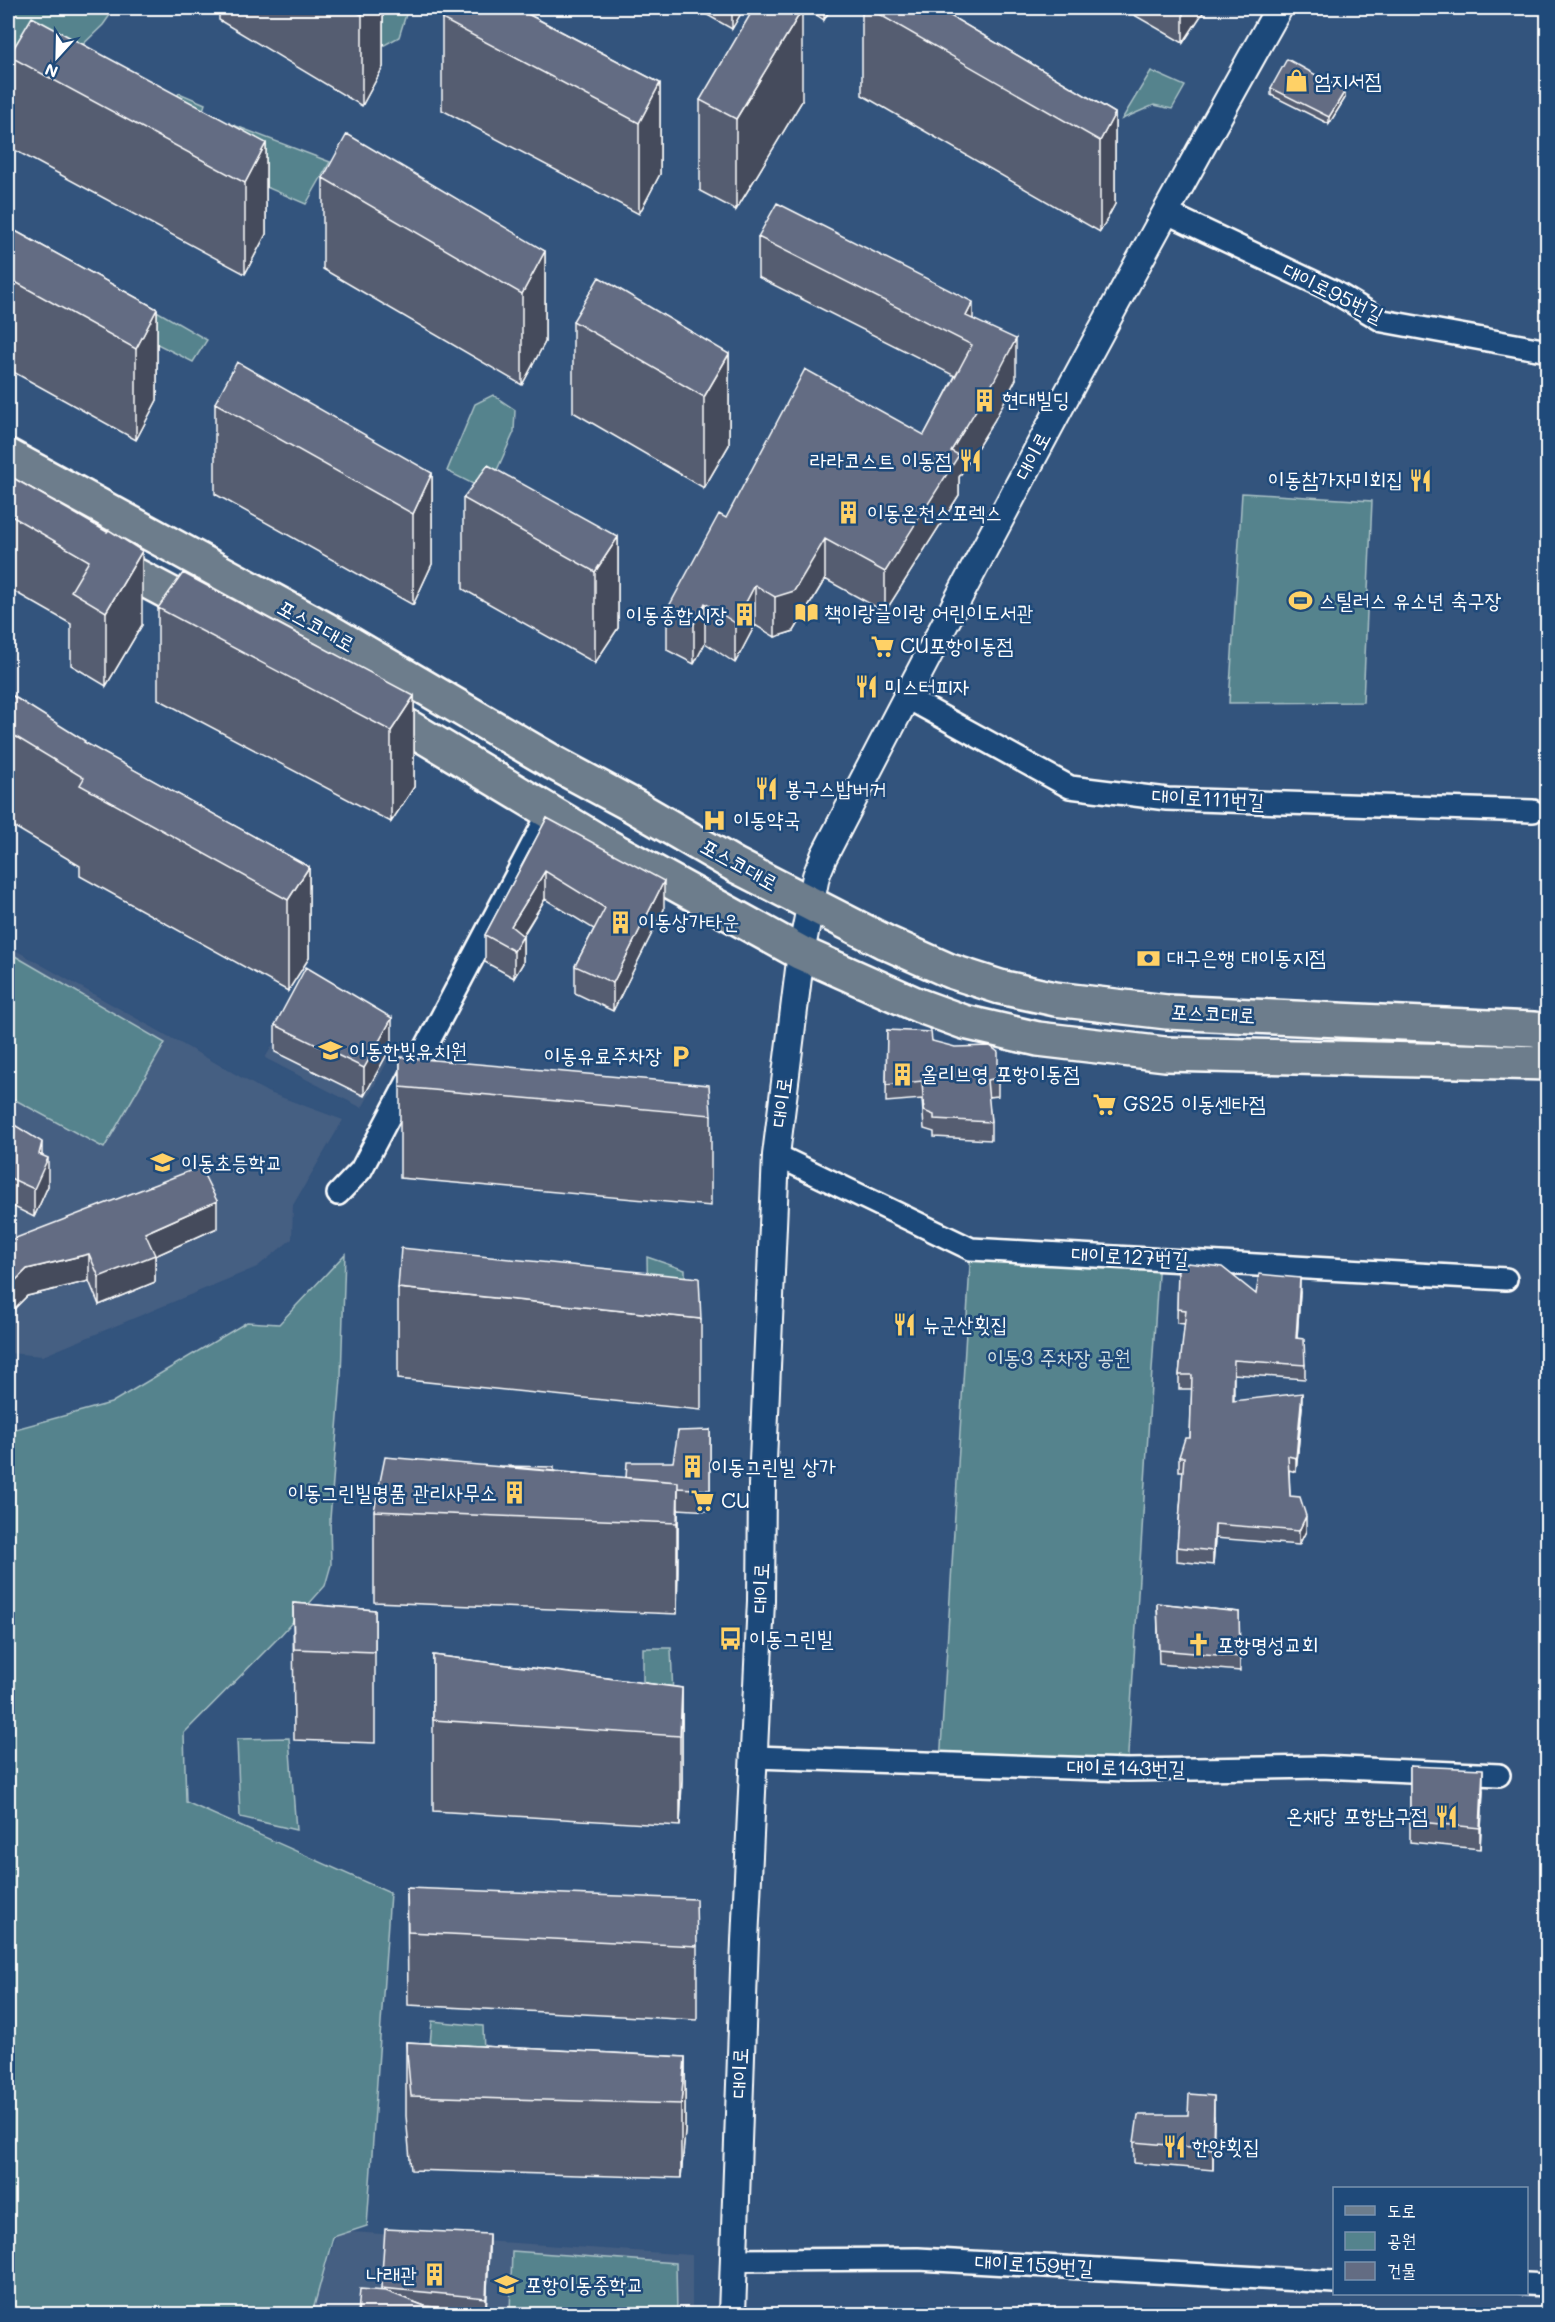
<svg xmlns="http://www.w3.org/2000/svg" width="1555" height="2322" font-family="Mali,'Poor Story',sans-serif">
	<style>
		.built { fill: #455e82 }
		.green { fill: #54838d; stroke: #aac1c6; stroke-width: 1.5 }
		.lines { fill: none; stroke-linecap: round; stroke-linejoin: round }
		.minor-casing { stroke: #fff; stroke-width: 26 }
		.tertiary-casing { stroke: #fff; stroke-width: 30 }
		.primary-casing { stroke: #fff; stroke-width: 38 }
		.minor { stroke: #1f4a7a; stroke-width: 21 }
		.tertiary { stroke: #1f4a7a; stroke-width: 26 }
		.primary { stroke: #6d7d8c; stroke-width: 33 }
		.wall { fill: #555d71; stroke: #fff; stroke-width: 1.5 }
		.shaded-wall { fill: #454c5c; stroke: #fff; stroke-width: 1.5 }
		.building { fill: #636c83; stroke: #fff; stroke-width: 1.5 }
		.labels { text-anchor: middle; stroke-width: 5; stroke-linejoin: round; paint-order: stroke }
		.poi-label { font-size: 21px; fill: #fff; stroke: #1f4a7a; text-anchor: start }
		.street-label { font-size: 21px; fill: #fff; stroke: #1f4a7a }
		.park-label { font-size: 21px; fill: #d4e0e2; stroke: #1f4a7a }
	</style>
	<rect width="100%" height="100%" fill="#33547d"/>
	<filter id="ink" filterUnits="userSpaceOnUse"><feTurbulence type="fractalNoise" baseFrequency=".0167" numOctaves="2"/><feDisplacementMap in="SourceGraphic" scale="12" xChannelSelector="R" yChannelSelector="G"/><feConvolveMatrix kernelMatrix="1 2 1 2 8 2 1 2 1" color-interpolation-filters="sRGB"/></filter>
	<g filter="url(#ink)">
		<path class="built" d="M8,946L267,1092L343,1120L293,1205L292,1239L257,1267L43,1356L8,1353Z
			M304,993L397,1044L362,1108L265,1058Z
			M337,2231L692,2255V2314H312Z"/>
		<path class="green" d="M8,8H115L103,25L39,87L8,101Z
			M303,8H408L399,37L381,47Z
			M1151,71L1185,86L1172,109L1154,105L1122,119Z
			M179,93L205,104L202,113L330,162L306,204L182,151L163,124Z
			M87,271L207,340L193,362L72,301Z
			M493,395L515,410L514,432L493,479L479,487L447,471L475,404Z
			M1242,493L1372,501L1363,702L1229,703Z
			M8,952L165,1043L104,1148L8,1096Z
			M971,1249L1159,1258L1127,1770L940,1764Z
			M345,1254L341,1378L330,1519L331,1565L325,1586L278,1638L184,1733L186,1802L390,1893L367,2226L333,2237L312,2314H8V1431L111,1403L247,1322L279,1324Z
			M647,1257L685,1270L686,1312L648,1309Z
			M643,1648H671L674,1720L643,1722Z
			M289,1738L296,1830L240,1817L237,1739Z
			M432,2021L483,2026L485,2080L427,2081Z
			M512,2251L676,2263L677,2314H510Z"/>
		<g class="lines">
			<defs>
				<path id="minor" d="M1165,212L1333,291L1383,321L1548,351
					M906,697L1070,787L1167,799L1533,811
					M776,1155L971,1249L1506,1279
					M338,1194L361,1170L550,811
					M753,1757L1127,1770L1321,1767L1499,1775
					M733,2260L918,2259L1334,2282
					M1526,2284L1548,2285"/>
				<path id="tertiary" d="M732,2314L745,1941L761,1601L762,1485L776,1155L801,953L816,876L824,856C971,571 1122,288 1279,8"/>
				<path id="primary" d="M8,456L325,629L554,763L632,805L735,865L885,942L950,971L1000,987L1055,999L1167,1012L1534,1029L1548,1032
					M103,558L209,614
					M377,708L603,844L801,953L920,1006L964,1022L1038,1039L1165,1054L1548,1063"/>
			</defs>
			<use href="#minor" class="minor-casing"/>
			<use href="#tertiary" class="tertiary-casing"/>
			<use href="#primary" class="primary-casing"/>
			<use href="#minor" class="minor"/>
			<use href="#tertiary" class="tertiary"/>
			<use href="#primary" class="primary"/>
		</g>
		<path class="wall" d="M219,8H383V67L362,106L219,20Z
			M449,8H529L526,13L660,83V174L639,214L442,110V19Z
			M695,8H744L732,29Z
			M806,8H831L824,20Z
			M862,8H937L1115,113V204L1100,232L862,95Z
			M1122,8H1206L1183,43Z
			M9,56L266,143V234L245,274L9,147Z
			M1271,88L1345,98L1329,124L1271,95Z
			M700,100L802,101L736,210L700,191Z
			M323,178L545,251V342L522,385L323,269Z
			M8,227L157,309V400L136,440L8,369Z
			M758,237L973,319L1016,379L994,421L959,477V495L885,612L825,579L794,631L775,637L755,625L735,663L705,643L694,664L667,650V610L726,518L924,435L955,376L758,277Z
			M573,321L729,354V445L704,488L573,412Z
			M215,403L432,473V564L413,605L215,494Z
			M8,475L107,532L142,625L106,686L71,665V624L8,588Z
			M463,498L618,537V628L595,663L463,589Z
			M158,608L414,696V787L391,822L158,699Z
			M8,693L85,743L309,867V958L288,991L80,876V866L8,823Z
			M547,818L664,909L613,1011L575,993V966L594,929L545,899L523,936V963L514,978L485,962V935Z
			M275,1025L392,1045L364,1096L275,1052Z
			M887,1030L932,1041L998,1069V1096L988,1097L991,1122V1140L934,1137V1132L924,1129L922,1099L886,1102Z
			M400,1057L711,1115V1206L400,1178Z
			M8,1121L42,1155L48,1186L34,1217L8,1204Z
			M217,1228L155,1256V1282L99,1305L89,1281L27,1296L11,1312L8,1310V1241Z
			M1178,1269L1256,1294L1300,1292L1297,1338L1305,1365V1379L1234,1374V1401L1302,1407L1296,1472L1289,1470L1290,1496L1306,1531L1299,1545L1215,1538L1213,1565L1177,1561V1547L1183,1471H1179V1457L1190,1438L1192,1389H1179V1375L1185,1324L1177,1323Z
			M398,1288L701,1319V1410L398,1379Z
			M710,1430V1511L678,1509L677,1614L374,1602V1511L554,1471L626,1478L673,1462Z
			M293,1603L375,1610V1743L294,1740Z
			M1157,1603L1239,1612L1240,1671L1159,1664Z
			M433,1655L682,1688V1779L680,1826L433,1811Z
			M1410,1766L1483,1790L1480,1849L1410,1842Z
			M407,1888L697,1946V2020L408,2005Z
			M406,2042L685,2057V2131L681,2178L411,2170L406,2116Z
			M1188,2115L1214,2116L1213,2170L1134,2163V2142Z
			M489,2248L486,2312L425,2306L381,2290V2288Z"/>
		<path class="shaded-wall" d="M366,8H383V67L362,106V15Z
			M482,8H529L502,50Z
			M732,8H744L732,29Z
			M824,8H831L824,20Z
			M1183,8H1206L1183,43Z
			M802,10V101L736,210V119Z
			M660,83V174L639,214V123Z
			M1345,91V98L1329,124V117Z
			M1115,113V204L1100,232V141Z
			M266,143V234L245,274V183Z
			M545,251V342L522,385V294Z
			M973,302V342L966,316Z
			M157,309V400L136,440V349Z
			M1016,339V379L994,421L959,477V495L885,612V572L951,451Z
			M729,354V445L704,488V397Z
			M432,473V564L413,605V514Z
			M618,537V628L595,663V572Z
			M825,539V579L794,631L775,637V597Z
			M142,551V625L106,686V612Z
			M755,585V625L735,663V623Z
			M705,603V643L694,664V624Z
			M414,696V787L391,822V731Z
			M309,867V958L288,991V900Z
			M545,871V899L513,951L511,926Z
			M664,881V909L613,1011V983Z
			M523,936V963L514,978V951Z
			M392,1018V1045L364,1096V1068Z
			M42,1142V1169L48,1158V1186L34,1217V1189L39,1154Z
			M217,1201V1228L155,1256V1282L99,1305V1277L145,1233Z
			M89,1254V1281L27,1296L11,1312V1285L27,1269Z
			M1300,1278V1292L1296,1352V1338Z
			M1302,1393V1407L1296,1472V1458Z
			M678,1482V1573L677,1614V1523Z
			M1306,1516V1531L1299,1545V1531Z
			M1215,1524V1538L1213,1565V1551Z
			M682,1688V1779L680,1826V1736Z
			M1483,1769V1790L1480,1849V1828Z
			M685,2057V2131L681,2178V2104Z
			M1214,2096V2116L1213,2170V2149Z
			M489,2234V2248L486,2312V2298Z"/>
		<path class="building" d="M349,8H366L362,15Z
			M449,8H516L660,83L639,123L442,19Z
			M754,8H796L802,10L736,119L700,100Z
			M868,8H937L1115,113L1100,141Z
			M32,17L266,143L245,183L9,56Z
			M1287,59L1345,91L1329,117L1271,88Z
			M347,134L545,251L522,294L323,178Z
			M777,203L973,302L966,316L1016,339L994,381L951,451L959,455L885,572L825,539L794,591L775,597L755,585L735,623L705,603L694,624L667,610L719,514L726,518L805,369L924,435L972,345L758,237Z
			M8,227L157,309L136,349L8,278Z
			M599,277L729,354L704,397L573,321Z
			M237,362L432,473L413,514L215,403Z
			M488,465L618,537L595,572L463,498Z
			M8,475L107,532L109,530L142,551L106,612L71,591L89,561L8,514Z
			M183,573L414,696L391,731L158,608Z
			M8,693L85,741L84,742L309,867L288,900L80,785L84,778L8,732Z
			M547,818L664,881L613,983L575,966L605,908L545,871L511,926L523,936L514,951L485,935Z
			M306,967L392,1018L364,1068L275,1025Z
			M887,1030L931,1032L932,1041L955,1047L990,1046L998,1052V1078L987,1080L991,1122L934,1119V1115L924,1111L922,1081L886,1085Z
			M400,1057L709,1085L711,1115L400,1087Z
			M8,1121L42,1142L39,1154L48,1158L34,1189L8,1177Z
			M200,1167L217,1201L145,1233L155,1255L99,1277L89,1254L27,1269L11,1285L8,1283V1241Z
			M401,1248L699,1278L701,1319L398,1288Z
			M1188,1263L1222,1267L1256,1294L1259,1274L1300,1278L1296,1338L1304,1339L1305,1365L1234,1360L1233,1401L1302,1393L1296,1458L1288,1456L1290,1496L1300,1497L1306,1516L1299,1531L1215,1524L1213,1551L1177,1547L1184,1457H1179L1185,1438H1190L1192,1375H1179L1186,1310L1177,1309L1178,1269Z
			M710,1430V1490L678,1488V1482L626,1478L627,1462H673L678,1431Z
			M385,1457L678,1482L677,1523L374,1511Z
			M498,1466L554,1467V1471Z
			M293,1603L375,1610V1652L294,1649Z
			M1157,1603L1239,1612L1240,1657L1159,1650Z
			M433,1655L682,1688L680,1736L433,1720Z
			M1410,1766L1483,1769L1480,1828L1410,1821Z
			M407,1888L696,1899L697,1946L408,1932Z
			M406,2042L685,2057L681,2104L411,2096Z
			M1189,2094L1214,2096L1213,2149L1134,2142L1138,2115H1188Z
			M385,2229L489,2234L486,2298L381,2288Z
			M360,2289L386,2291L445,2314H358Z"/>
	</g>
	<defs>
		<symbol id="shop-bare" viewBox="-9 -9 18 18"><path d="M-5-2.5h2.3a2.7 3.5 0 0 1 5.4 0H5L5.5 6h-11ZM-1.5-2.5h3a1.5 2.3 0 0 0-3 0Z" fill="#ffd166" stroke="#1f4a7a" stroke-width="2.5" paint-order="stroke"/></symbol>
		<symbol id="building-bare" viewBox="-9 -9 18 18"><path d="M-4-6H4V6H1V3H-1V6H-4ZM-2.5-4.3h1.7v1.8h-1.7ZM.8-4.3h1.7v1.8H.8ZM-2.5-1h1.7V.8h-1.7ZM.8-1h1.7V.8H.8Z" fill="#ffd166" stroke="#1f4a7a" stroke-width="2.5" paint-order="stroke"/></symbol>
		<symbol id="restaurant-bare" viewBox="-9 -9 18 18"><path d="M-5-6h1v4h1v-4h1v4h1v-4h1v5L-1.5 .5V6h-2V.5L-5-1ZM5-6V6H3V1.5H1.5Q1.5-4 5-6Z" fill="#ffd166" stroke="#1f4a7a" stroke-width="2.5" paint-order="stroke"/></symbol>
		<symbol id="stadium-bare" viewBox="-9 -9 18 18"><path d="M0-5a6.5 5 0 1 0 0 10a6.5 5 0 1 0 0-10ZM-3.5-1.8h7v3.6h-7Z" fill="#ffd166" stroke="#1f4a7a" stroke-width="2.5" paint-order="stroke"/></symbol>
		<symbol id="library-bare" viewBox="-9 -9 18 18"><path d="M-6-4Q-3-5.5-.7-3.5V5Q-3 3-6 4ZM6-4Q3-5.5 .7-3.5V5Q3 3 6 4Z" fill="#ffd166" stroke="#1f4a7a" stroke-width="2.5" paint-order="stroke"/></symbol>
		<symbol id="supermarket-bare" viewBox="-9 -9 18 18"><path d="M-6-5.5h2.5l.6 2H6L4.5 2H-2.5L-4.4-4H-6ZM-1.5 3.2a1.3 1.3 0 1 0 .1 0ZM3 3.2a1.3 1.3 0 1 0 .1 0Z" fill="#ffd166" stroke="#1f4a7a" stroke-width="2.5" paint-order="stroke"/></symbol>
		<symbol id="hospital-bare" viewBox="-9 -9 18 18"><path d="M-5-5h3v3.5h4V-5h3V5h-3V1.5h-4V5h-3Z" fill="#ffd166" stroke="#1f4a7a" stroke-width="2.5" paint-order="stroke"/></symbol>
		<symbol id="bank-bare" viewBox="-9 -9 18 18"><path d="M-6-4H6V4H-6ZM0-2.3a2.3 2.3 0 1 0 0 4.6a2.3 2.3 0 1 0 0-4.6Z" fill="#ffd166" stroke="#1f4a7a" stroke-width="2.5" paint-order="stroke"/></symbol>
		<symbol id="school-bare" viewBox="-9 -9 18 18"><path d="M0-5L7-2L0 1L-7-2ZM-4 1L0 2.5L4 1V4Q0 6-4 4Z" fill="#ffd166" stroke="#1f4a7a" stroke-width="2.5" paint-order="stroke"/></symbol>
		<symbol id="parking-bare" viewBox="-9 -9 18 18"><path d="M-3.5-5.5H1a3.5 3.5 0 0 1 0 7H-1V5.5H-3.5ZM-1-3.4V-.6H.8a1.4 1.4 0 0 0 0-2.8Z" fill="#ffd166" stroke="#1f4a7a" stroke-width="2.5" paint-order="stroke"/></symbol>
		<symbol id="bus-bare" viewBox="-9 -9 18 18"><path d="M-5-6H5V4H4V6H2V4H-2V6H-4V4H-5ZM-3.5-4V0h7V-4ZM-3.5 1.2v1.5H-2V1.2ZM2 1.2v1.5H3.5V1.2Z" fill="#ffd166" stroke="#1f4a7a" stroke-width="2.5" paint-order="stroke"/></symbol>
		<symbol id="church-bare" viewBox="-9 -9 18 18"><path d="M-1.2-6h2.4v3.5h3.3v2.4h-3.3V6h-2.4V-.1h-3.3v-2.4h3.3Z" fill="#ffd166" stroke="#1f4a7a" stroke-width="2.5" paint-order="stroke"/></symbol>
	</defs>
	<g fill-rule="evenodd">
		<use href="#shop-bare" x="1280" y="64" width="33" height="33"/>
		<use href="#building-bare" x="968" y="384" width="33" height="33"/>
		<use href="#restaurant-bare" x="954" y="444" width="33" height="33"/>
		<use href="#restaurant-bare" x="1404" y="464" width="33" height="33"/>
		<use href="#building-bare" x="832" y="496" width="33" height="33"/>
		<use href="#stadium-bare" x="1284" y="584" width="33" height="33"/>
		<use href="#library-bare" x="790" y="596" width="33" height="33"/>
		<use href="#building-bare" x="728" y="598" width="33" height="33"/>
		<use href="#supermarket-bare" x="866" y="630" width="33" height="33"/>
		<use href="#restaurant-bare" x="850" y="670" width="33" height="33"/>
		<use href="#restaurant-bare" x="750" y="772" width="33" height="33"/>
		<use href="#hospital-bare" x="698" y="804" width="33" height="33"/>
		<use href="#building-bare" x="604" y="906" width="33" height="33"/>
		<use href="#bank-bare" x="1132" y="942" width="33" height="33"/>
		<use href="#school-bare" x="314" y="1034" width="33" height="33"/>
		<use href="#parking-bare" x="664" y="1040" width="33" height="33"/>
		<use href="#building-bare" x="886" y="1058" width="33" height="33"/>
		<use href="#supermarket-bare" x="1088" y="1088" width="33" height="33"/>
		<use href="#school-bare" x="146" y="1146" width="33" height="33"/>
		<use href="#restaurant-bare" x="888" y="1308" width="33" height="33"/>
		<use href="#building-bare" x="676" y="1450" width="33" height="33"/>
		<use href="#building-bare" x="498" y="1476" width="33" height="33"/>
		<use href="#supermarket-bare" x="686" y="1484" width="33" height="33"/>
		<use href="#bus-bare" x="714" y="1622" width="33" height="33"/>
		<use href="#church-bare" x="1182" y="1628" width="33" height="33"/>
		<use href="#restaurant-bare" x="1430" y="1800" width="33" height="33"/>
		<use href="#restaurant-bare" x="1158" y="2130" width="33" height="33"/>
		<use href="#building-bare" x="418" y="2258" width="33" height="33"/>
		<use href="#school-bare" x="490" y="2268" width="33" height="33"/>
	</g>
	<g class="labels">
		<g class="poi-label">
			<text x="1314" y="88">엄지서점</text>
			<text x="1002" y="407">현대빌딩</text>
			<text x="952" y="468" text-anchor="end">라라코스트 이동점</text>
			<text x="1403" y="487" text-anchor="end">이동참가자미회집</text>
			<text x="867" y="520">이동온천스포렉스</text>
			<text x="1319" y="608">스틸러스 유소년 축구장</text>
			<text x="824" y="620">책이랑글이랑 어린이도서관</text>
			<text x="727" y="622" text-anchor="end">이동종합시장</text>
			<text x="900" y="653">CU포항이동점</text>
			<text x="885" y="694">미스터피자</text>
			<text x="785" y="796">봉구스밥버거</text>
			<text x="733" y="827">이동약국</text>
			<text x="638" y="929">이동상가타운</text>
			<text x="1167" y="965">대구은행 대이동지점</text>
			<text x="349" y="1058">이동한빛유치원</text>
			<text x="662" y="1063" text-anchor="end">이동유료주차장</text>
			<text x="921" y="1081">올리브영 포항이동점</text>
			<text x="1123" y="1111">GS25 이동센타점</text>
			<text x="181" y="1170">이동초등학교</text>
			<text x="923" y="1332">뉴군산횟집</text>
			<text x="711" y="1474">이동그린빌 상가</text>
			<text x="497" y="1500" text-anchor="end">이동그린빌명품 관리사무소</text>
			<text x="721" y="1508">CU</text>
			<text x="749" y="1646">이동그린빌</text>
			<text x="1217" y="1652">포항명성교회</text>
			<text x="1428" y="1823" text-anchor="end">온채당 포항남구점</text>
			<text x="1192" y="2154">한양횟집</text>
			<text x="417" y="2282" text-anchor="end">나래관</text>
			<text x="525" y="2292">포항이동중학교</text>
		</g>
		<g class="street-label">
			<text transform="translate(1333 293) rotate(26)" y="7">대이로95번길</text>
			<text transform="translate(1033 456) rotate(-62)" y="7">대이로</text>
			<text transform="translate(316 626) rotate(29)" y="7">포스코대로</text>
			<text transform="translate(1208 799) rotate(3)" y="7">대이로111번길</text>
			<text transform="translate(739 865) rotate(29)" y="7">포스코대로</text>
			<text transform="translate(1213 1014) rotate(3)" y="7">포스코대로</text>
			<text transform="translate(782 1102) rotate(-83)" y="7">대이로</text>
			<text transform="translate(1130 1257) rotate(3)" y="7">대이로127번길</text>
			<text transform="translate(761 1588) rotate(-88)" y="7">대이로</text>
			<text transform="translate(1126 1768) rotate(1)" y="7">대이로143번길</text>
			<text transform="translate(740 2073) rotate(-88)" y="7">대이로</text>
			<text transform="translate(1034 2265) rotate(3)" y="7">대이로159번길</text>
		</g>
		<g class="park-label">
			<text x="1059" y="1365">이동3 주차장 공원</text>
		</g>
	</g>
	<rect width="1555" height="2322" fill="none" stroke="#1f4a7a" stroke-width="30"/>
	<rect x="15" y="15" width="1525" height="2292" fill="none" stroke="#fff" stroke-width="2" filter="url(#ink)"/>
	<rect x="1333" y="2187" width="195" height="108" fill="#1f4a7a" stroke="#7992af" stroke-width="1.5"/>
	<rect x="1345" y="2206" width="30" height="9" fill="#6d7d8c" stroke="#7992af" stroke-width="1.5"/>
	<text x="1387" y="2217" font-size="18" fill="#ffffff">도로</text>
	<rect x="1345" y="2232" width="30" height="18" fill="#54838d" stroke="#7992af" stroke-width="1.5"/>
	<text x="1387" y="2247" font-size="18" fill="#ffffff">공원</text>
	<rect x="1345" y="2262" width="30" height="18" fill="#636c83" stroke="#7992af" stroke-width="1.5"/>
	<text x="1387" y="2277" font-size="18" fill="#ffffff">건물</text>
	<g transform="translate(57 57) rotate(202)" stroke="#1f4a7a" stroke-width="4.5" paint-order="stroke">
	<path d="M0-4.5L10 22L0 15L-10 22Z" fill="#ffffff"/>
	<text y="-9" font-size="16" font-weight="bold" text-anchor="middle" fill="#ffffff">N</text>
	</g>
</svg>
